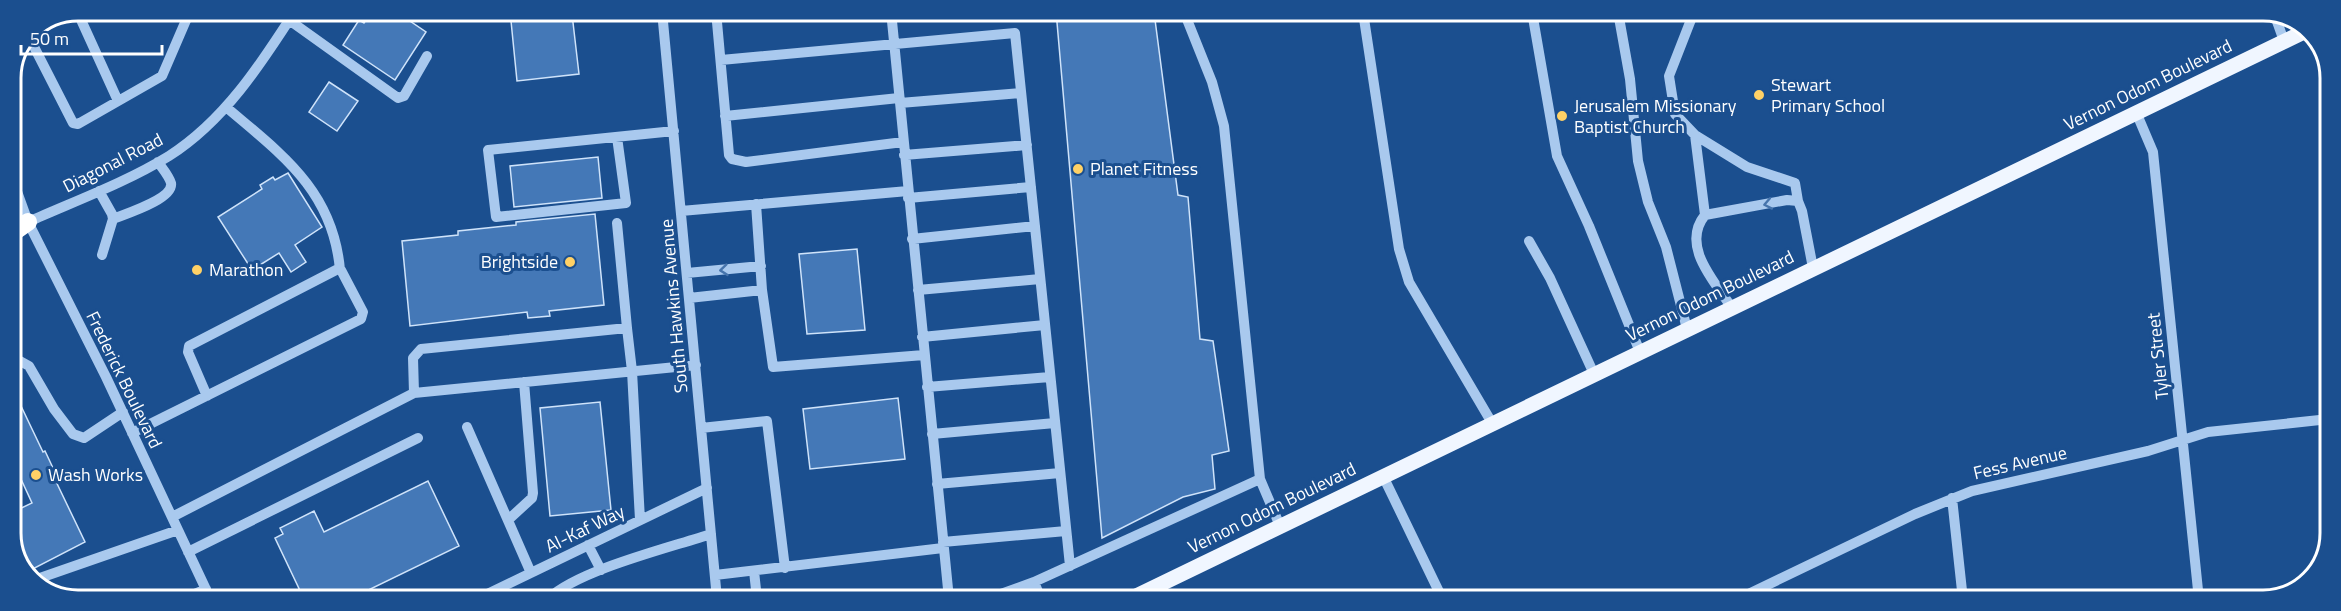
<svg xmlns="http://www.w3.org/2000/svg" width="2341" height="611" font-family="'Titillium Web',sans-serif">
	<style>
		.building { fill: #4478b7; stroke: #cfe3fa; stroke-width: 1.5 }
		.lines { fill: none; stroke-linecap: round; stroke-linejoin: round }
		.minor { stroke: #a9c9ee; stroke-width: 10 }
		.major { stroke: #f0f6ff; stroke-width: 15 }
		.highway { stroke: #fff; stroke-width: 18 }
		.oneway { stroke: #4674ac }
		.poi-dot { fill: #ffd166; stroke: #1b4f8f; stroke-width: 2 }
		.labels { text-anchor: middle; stroke-width: 6; stroke-linejoin: round; paint-order: stroke }
		.poi-label { font-size: 18px; fill: #fff; stroke: #1b4f8f; text-anchor: start }
		.street-label { font-size: 18px; fill: #fff; stroke: #1b4f8f }
		.rim { fill: none; stroke: #fff; stroke-width: 3 }
	</style>
	<rect width="100%" height="100%" fill="#1b4f8f"/>
	<path class="building" d="M372,11H395L426,32L395,80L343,45L359,20L364,23Z
		M1056,11L1154,12L1178,195L1188,197L1200,339L1213,341L1229,451L1212,455L1215,489L1183,497L1102,538Z
		M572,14L579,74L517,81L511,21Z
		M329,82L358,101L337,131L309,112Z
		M598,157L602,198L514,207L510,166Z
		M288,173L322,227L295,245L306,262L291,272L279,253L252,270L218,217L262,189L260,185L273,177L275,180Z
		M595,214L604,305L549,311L550,316L528,318L527,312L410,326L402,241L458,235V231L516,225V222Z
		M857,249L865,330L807,334L799,254Z
		M11,385L43,452L45,451L53,468L50,469L85,542L25,573L11,538V513L32,503L14,464L17,463L11,450Z
		M898,398L905,459L810,469L803,409Z
		M600,402L611,510L550,516L540,408Z
		M428,481L459,546L350,599H304L275,538L283,534L280,528L314,511L324,532Z"/>
	<g class="lines">
		<path class="minor" d="M77,11L118,101
			M662,11L717,599
			M716,11L729,155L732,159L746,162L903,142
			M891,11L949,599
			M1184,12L1212,82L1224,126L1260,479
			M1363,12L1399,249L1409,282L1492,423
			M1532,12L1557,156L1589,226L1640,352
			M1618,12L1630,79L1638,161L1648,202L1666,247L1687,329
			M1694,12L1669,76L1675,114L1695,135L1705,215
			M2274,13L2284,41
			M289,20L398,98L404,96L427,56
			M28,35L73,123L78,124L162,76L190,11
			M721,60L1015,33L1070,566
			M900,103L1021,93
			M226,107C281,154 333,190 340,270
			M2136,112L2153,152L2199,600
			M725,116L899,98
			M1695,135L1747,167L1795,183L1798,201
			M617,137L626,203L496,217L488,150L674,131
			M904,155L1027,145
			M11,175L28,222L106,377L210,598
			M99,191L112,214L113,219L102,255
			M908,198L1031,187
			M756,204L762,290L773,367L924,355
			M681,211L908,191
			M113,219C125,214 174,199 171,183C169,176 162,168 158,162
			M28,222C75,201 125,183 169,156C224,121 261,64 295,11
			M912,239L1035,226
			M1529,241L1550,278L1594,374
			M687,273L761,266
			M918,290L1040,279
			M689,298L762,290
			M1732,308C1715,282 1680,246 1705,215L1787,200L1798,201L1802,211L1813,268
			M627,328L632,371L640,520
			M922,337L1045,325
			M11,356L29,366L54,409L73,434L84,438L123,412
			M927,387L1050,377
			M414,393L413,358L421,349L627,328L617,223
			M467,427L531,573
			M701,428L767,421L785,568
			M132,433L361,319L363,312L341,270L338,269L189,346L188,352L207,396
			M932,434L1055,423
			M1383,476L1443,600
			M937,484L1060,473
			M1952,498L1963,600
			M172,517L414,393L696,365
			M508,520L532,498L533,493L524,382
			M943,542L1066,531
			M588,545L601,570
			M188,552L418,438
			M754,571L757,599
			M715,575L943,548
			M29,579H37L178,530
			M1034,582L1260,479L1280,526
			M185,598L206,589
			M477,599L707,488
			M548,599C578,570 669,548 711,534
			M987,599L1034,582L1041,599
			M1736,600L1915,514L1972,491L2148,451L2208,432L2329,419"/>
		<path class="major" d="M1130,599L2308,30"/>
		<path class="highway" d="M11,234L28,222"/>
	</g>
	<defs><path id="oneway-chevron" d="M-2-3.5L2.5 0L-2 3.5" fill="none" stroke-width="1.6" stroke-linecap="round" stroke-linejoin="round" transform="scale(1.5)"/></defs>
	<g class="oneway">
		<use href="#oneway-chevron" transform="translate(1768 204) rotate(169)"/>
		<use href="#oneway-chevron" transform="translate(724 270) rotate(174)"/>
	</g>
	<g class="poi-dot">
		<circle cx="1759" cy="95" r="6"/>
		<circle cx="1562" cy="116" r="6"/>
		<circle cx="1078" cy="169" r="6"/>
		<circle cx="570" cy="262" r="6"/>
		<circle cx="197" cy="270" r="6"/>
		<circle cx="36" cy="475" r="6"/>
	</g>
	<g class="labels">
		<g class="poi-label">
			<text x="1771" y="91">Stewart<tspan x="1771" dy="21">Primary School</tspan></text>
			<text x="1574" y="112">Jerusalem Missionary<tspan x="1574" dy="21">Baptist Church</tspan></text>
			<text x="1090" y="175">Planet Fitness</text>
			<text x="558" y="268" text-anchor="end">Brightside</text>
			<text x="209" y="276">Marathon</text>
			<text x="48" y="481">Wash Works</text>
		</g>
		<g class="street-label">
			<text transform="translate(2148 85) rotate(-26)" y="6">Vernon Odom Boulevard</text>
			<text transform="translate(113 163) rotate(-27)" y="6">Diagonal Road</text>
			<text transform="translate(1710 296) rotate(-26)" y="6">Vernon Odom Boulevard</text>
			<text transform="translate(674 306) rotate(-95)" y="6">South Hawkins Avenue</text>
			<text transform="translate(2158 356) rotate(-96)" y="6">Tyler Street</text>
			<text transform="translate(124 380) rotate(64)" y="6">Frederick Boulevard</text>
			<text transform="translate(2020 463) rotate(-13)" y="6">Fess Avenue</text>
			<text transform="translate(1272 508) rotate(-26)" y="6">Vernon Odom Boulevard</text>
			<text transform="translate(585 529) rotate(-26)" y="6">Al-Kaf Way</text>
		</g>
	</g>
	<path d="M0 0H2341V611H0ZM78 21H2263A57 57 0 0 1 2320 78V533A57 57 0 0 1 2263 590H78A57 57 0 0 1 21 533V78A57 57 0 0 1 78 21Z" fill="#1b4f8f" fill-rule="evenodd"/>
	<path class="rim" d="M78 21H2263A57 57 0 0 1 2320 78V533A57 57 0 0 1 2263 590H78A57 57 0 0 1 21 533V78A57 57 0 0 1 78 21Z"/>
	<path d="M21 45v9h141v-9" fill="none" stroke="#ffffff" stroke-width="3"/>
	<text x="30" y="45" font-size="18" fill="#ffffff" stroke="#1b4f8f" stroke-width="4.5" paint-order="stroke">50 m</text>
</svg>
